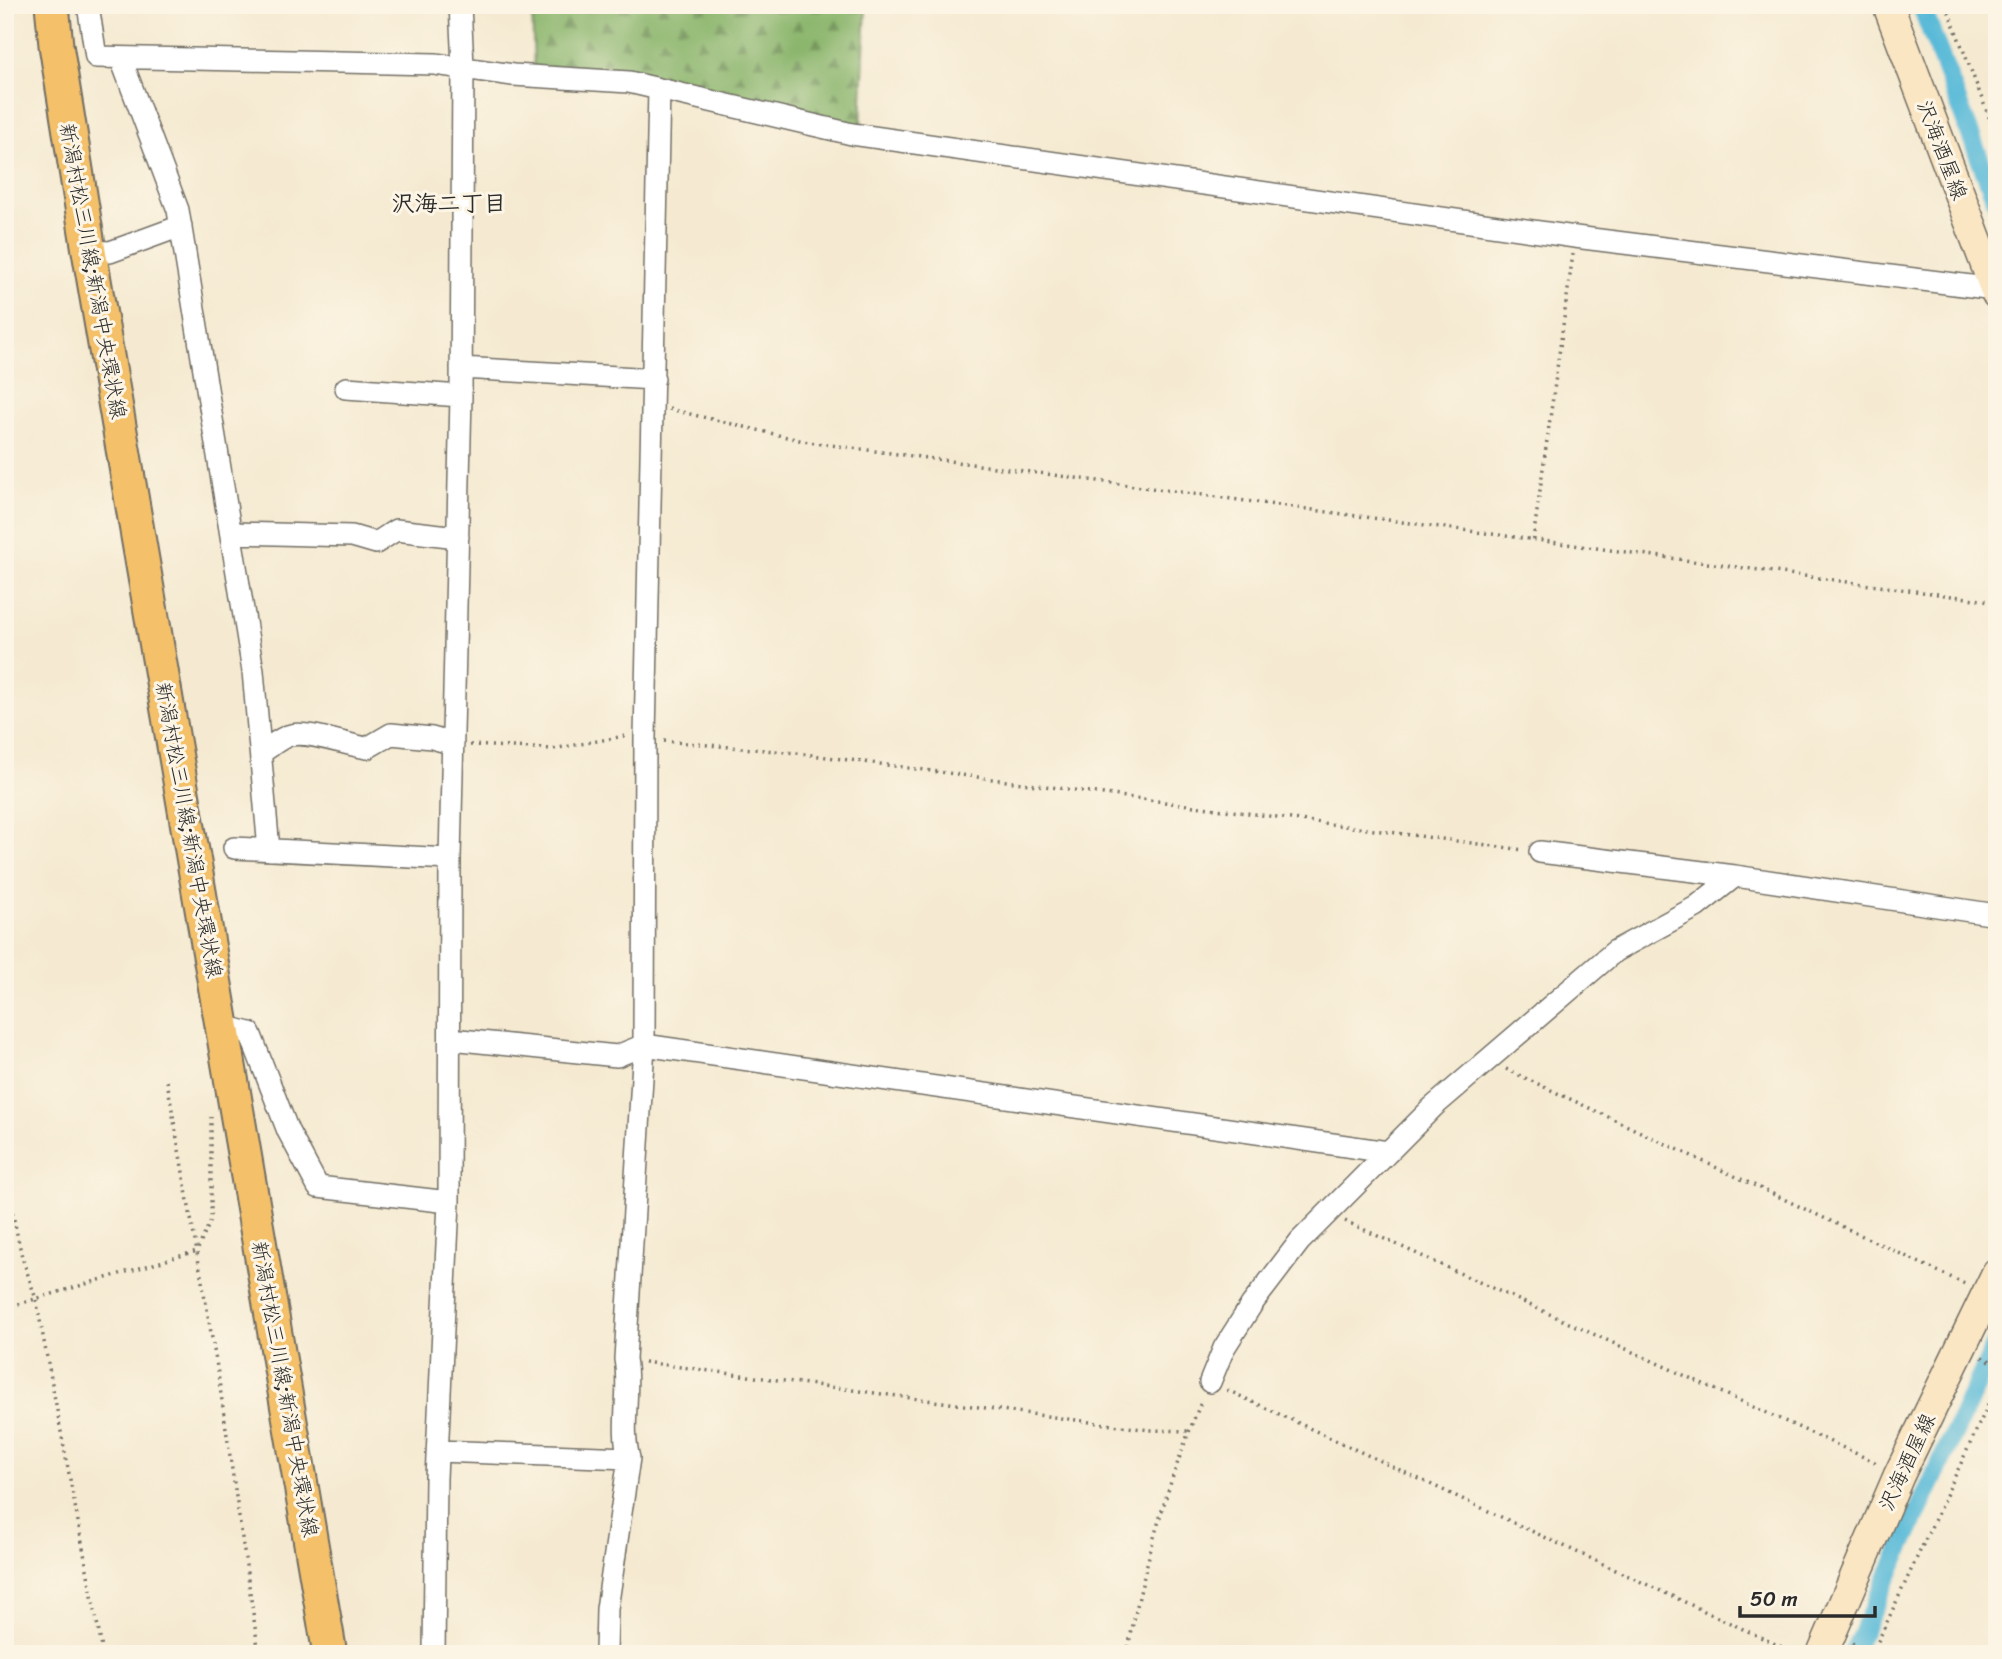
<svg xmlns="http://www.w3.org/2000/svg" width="2002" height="1659" font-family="Sriracha,'Klee One',sans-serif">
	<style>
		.forest { fill: url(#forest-firs); stroke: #5a704c; stroke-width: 2 }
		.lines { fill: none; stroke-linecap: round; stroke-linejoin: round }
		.canal { stroke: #59bad8; stroke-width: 19 }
		.minor-casing { stroke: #726e65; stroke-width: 24 }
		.secondary-casing { stroke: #726e65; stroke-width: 33 }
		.primary-casing { stroke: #726e65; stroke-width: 37 }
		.path { stroke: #726e65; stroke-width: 3.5; stroke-dasharray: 2 5; stroke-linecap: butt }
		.minor { stroke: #fff; stroke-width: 21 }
		.secondary { stroke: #fbe6c3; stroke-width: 30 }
		.primary { stroke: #f4c16a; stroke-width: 33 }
		.labels { text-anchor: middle; stroke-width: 6; stroke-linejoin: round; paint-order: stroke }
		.street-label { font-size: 21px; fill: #2b2b2b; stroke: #fcf5e5 }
		.neighbourhood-label { font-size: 23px; font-weight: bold; fill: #2b2b2b; stroke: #fcf5e5 }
	</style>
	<defs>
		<pattern id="forest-firs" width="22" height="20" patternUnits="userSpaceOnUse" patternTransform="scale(1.75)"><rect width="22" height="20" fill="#8ab56c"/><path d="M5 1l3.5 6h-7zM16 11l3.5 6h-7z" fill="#719359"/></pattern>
	</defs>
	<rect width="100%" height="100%" fill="#fcf5e5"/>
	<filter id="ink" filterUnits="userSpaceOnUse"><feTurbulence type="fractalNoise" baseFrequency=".0143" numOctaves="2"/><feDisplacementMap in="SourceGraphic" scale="14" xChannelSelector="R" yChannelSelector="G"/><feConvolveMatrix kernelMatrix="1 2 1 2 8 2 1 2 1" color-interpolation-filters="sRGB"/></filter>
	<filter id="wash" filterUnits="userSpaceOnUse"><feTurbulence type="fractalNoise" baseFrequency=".00686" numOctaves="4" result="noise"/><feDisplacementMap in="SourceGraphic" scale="28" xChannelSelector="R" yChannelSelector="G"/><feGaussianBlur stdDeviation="1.57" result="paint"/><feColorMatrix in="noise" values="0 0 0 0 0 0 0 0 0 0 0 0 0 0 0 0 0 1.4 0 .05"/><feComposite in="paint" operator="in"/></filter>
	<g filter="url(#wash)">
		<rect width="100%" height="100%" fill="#f5ead1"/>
		<path class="forest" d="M532,5H866L861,127L534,72Z"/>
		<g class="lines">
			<path class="canal" d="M1921,5L1997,204
				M1852,1654L1997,1341"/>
		</g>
	</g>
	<g filter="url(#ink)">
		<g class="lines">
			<defs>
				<path id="minor" d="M88,5L96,57L435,64L513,75L629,82L852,134L1575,237L1995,289
					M121,59L178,210L253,671L269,850
					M89,251L110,252L181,226
					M461,368L654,379
					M346,388L461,396
					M232,533L352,536L376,543L396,530L458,537
					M262,752C270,747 281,737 291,735C310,731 346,745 367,748L391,734L432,738L453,744
					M234,848L450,859
					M1540,852L1735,876L1997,915
					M223,1026L250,1033L288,1131L318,1187L449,1202
					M451,1039L617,1056L644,1045L1388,1152
					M1210,1382L1224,1348L1252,1304L1300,1241L1433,1107L1615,951L1696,907L1735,876
					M438,1451L629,1458
					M434,1654L436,1478L449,1202L450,859L461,396L463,66L460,5
					M606,1654L607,1609L629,1458C620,1427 631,1392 625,1359L644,1045L645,737L659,89"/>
				<path id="secondary" d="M1888,5L1997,294
					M1822,1654L1899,1475L1997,1273"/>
				<path id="primary" d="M52,5L56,45L89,251L330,1654"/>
			</defs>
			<use href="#minor" class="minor-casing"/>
			<use href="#secondary" class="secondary-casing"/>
			<use href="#primary" class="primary-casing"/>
			<path class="path" d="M1946,5L1997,138
				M669,409L808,442L1997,602
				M1533,540L1573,254
				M664,741L797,753L1524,850
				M470,745L553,749L625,736
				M1506,1069L1965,1284
				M167,1081L217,1367L259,1654
				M5,1178L22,1257L36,1299L103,1654
				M1345,1221L1879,1464
				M5,1308L197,1251L211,1220V1117
				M1982,1357L1997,1364
				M644,1362L1150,1430L1188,1431
				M1227,1390L1797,1654
				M1852,1643L1875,1654
				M1127,1654C1144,1566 1167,1482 1202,1400
				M1872,1654L1997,1386"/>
			<use href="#minor" class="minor"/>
			<use href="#secondary" class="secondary"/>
			<use href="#primary" class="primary"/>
		</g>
	</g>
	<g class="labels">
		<g class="street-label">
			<text transform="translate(1942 150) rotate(69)" y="7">沢海酒屋線</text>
			<text transform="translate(93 271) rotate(80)" y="7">新潟村松三川線;新潟中央環状線</text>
			<text transform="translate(189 830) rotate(80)" y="7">新潟村松三川線;新潟中央環状線</text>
			<text transform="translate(285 1389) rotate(80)" y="7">新潟村松三川線;新潟中央環状線</text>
			<text transform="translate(1907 1462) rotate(-65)" y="7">沢海酒屋線</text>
		</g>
		<g class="neighbourhood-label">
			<text x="449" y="211">沢海二丁目</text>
		</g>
	</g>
	<rect width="2002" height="1659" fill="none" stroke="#fcf5e5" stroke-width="28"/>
	<path d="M1740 1606v10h135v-10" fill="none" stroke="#2b2b2b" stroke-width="3.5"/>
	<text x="1750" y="1606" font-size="21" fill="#2b2b2b" stroke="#fcf5e5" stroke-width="5" paint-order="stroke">50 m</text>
</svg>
